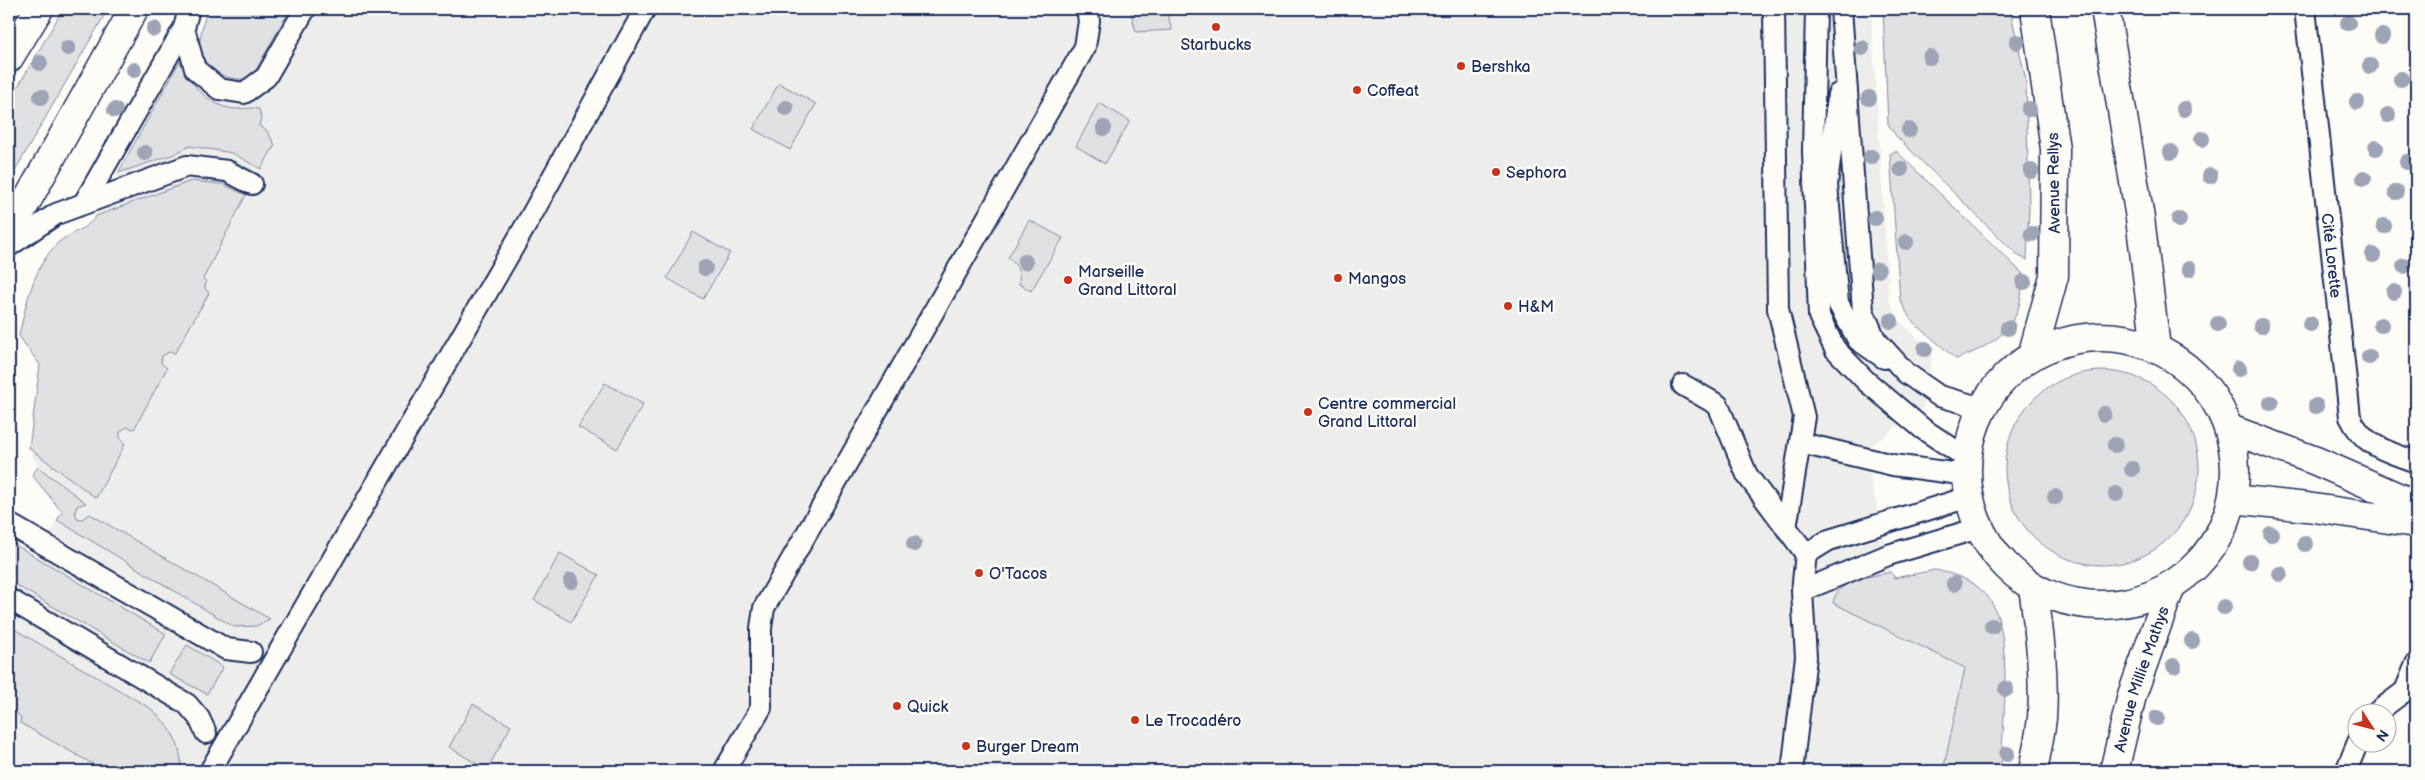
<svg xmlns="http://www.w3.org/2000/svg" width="2425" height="780" font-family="'Balsamiq Sans',sans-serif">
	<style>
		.built { fill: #edeeec }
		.green { fill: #e0e1e3; stroke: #7e88a0 }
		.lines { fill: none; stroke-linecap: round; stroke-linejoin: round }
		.lane-casing { stroke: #1b2f5e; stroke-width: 24 }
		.street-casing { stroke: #1b2f5e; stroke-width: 31 }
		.secondary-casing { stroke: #1b2f5e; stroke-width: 31 }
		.lane { stroke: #fdfcf7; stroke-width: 20 }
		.street { stroke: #fdfcf7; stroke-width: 28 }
		.secondary { stroke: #fdfcf7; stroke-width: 28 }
		.tree { fill: #9ca4b5 }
		.poi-dot { fill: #c8321e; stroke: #fdfcf7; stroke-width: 2 }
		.labels { text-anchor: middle; stroke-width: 5; stroke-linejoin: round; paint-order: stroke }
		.poi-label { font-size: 16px; fill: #1b2f5e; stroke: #fdfcf7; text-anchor: start }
		.street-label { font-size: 16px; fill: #1b2f5e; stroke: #fdfcf7 }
	</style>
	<rect width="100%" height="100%" fill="#fdfcf7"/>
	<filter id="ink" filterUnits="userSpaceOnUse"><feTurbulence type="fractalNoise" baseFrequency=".02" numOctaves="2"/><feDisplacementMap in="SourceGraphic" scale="10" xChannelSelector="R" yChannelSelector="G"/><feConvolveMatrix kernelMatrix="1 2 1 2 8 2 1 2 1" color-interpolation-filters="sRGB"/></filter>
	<g filter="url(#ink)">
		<path class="built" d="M207,9H1871L1889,300L1897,319L1933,352L1923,407L1864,451L1893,578L1989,668L1998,771H9V604L62,512L32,475L37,467L29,448L40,365L19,336L28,295L42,265L58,242L92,223L180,61L199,46Z"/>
		<path class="green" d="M63,9H108L9,181V102Z
			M207,9H290L256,70L248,79C227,81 204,71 200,48C198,37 205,20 207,9Z
			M1130,9H1166L1172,30L1136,32Z
			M1883,9H2010L2026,81L2029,207L2027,260L2017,255L1896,136L1888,124Z
			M180,61C189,83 209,107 235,109C243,109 250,107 259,109L261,118L259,126L267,131L275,145L261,169L232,153L190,146L172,155L118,173Z
			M779,83L816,104L790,150L753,129Z
			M1099,103L1130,121L1105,164L1076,146Z
			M1896,151L2023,274C2022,285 2022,298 2018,309C2009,337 1981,350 1956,359L1911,320L1900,300L1890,154Z
			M191,181L222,184L246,195L203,279L206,281L205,288L209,293L175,353L169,352L162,356L161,363L167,368L134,429L127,427L120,432V438L125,444L96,498L29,448L40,365L19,336C26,304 33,267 58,243C70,232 87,230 96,216Z
			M1029,220L1063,238L1031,291L1019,284C1020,271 1018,265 1008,258Z
			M693,232L730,253L703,299L667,278Z
			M2005 468a97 97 0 1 1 194 0a97 97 0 1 1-194 0Z
			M605,383L643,404L617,449L578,427Z
			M38,467L86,503L77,506L75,512L77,518L82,519L90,514L270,619L256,626L234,627L57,520L62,512L32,475Z
			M9,541L166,634L149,663L9,581Z
			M560,553L599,575L571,622L534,600Z
			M1935,570C1955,574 1974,580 1988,597C2015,632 2002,728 2001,771H1943L1965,668L1833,603C1838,577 1871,577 1892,572L1894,578Z
			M9,626L150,708C170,725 183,745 181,771H105L20,723L21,718L17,713L9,711Z
			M187,645L223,667L207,694L169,674Z
			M473,704L511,726L487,770L449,747Z"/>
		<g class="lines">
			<defs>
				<g id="lane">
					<path d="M189,9L184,28L195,69L219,89L244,93L266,77L305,9"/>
					<path d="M1774,9L1778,309L1804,417L1786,528"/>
					<path d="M1816,9L1813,151L1819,316L1835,349L1866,381L1923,429L1967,458"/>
					<path d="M1841,9L1863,311L1875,339L1906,373L1939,396L1983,408"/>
					<path id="s1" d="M2305,9L2350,417C2364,447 2387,451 2416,462"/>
					<path d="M1838,94L1827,185L1838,303L1858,340L1884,358"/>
					<path d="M84,203L184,28"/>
					<path d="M9,246L56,214L187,166L227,171L252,184"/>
					<path d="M1683,385L1718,405L1747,475L1806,554"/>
					<path d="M1801,443L1893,465L1967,475"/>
					<path d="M9,524L226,649L251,652"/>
					<path d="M1802,591L1888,555L1979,528"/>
					<path d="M9,599L187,704L199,718L206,733"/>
					<path d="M2405,691L2416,664"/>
					<path d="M2377,712L2405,691L2416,687"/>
					<path d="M210,771L530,218L645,9"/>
					<path d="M724,771L761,708V628L764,608L1085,47L1089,21L1087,9"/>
					<path d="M1792,771L1806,657L1802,591L1806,554L1829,540L1969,497"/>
					<path d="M2346,771L2358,742"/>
				</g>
				<path id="street" d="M2230,429L2316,461L2416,505
					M2233,499L2307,507L2416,523"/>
				<g id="secondary">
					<path d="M2105,9L2140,218L2156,348"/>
					<path d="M9,58L39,9"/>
					<path d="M9,233L134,9"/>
					<circle cx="2101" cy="471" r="134"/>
					<path d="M2032,356L2054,276L2055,149L2035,9"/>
					<path d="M2033,587C2039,630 2045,674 2042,718C2040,736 2036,754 2033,771"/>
					<path id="s2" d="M2114,771L2132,695L2171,586"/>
				</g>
			</defs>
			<use href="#lane" class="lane-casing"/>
			<use href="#street" class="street-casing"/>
			<use href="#secondary" class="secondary-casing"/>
			<use href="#lane" class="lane"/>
			<use href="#street" class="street"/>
			<use href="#secondary" class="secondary"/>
		</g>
		<g class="tree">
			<circle cx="2348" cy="23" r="8"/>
			<circle cx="154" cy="29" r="8"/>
			<circle cx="2382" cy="36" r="8"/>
			<circle cx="2017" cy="42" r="8"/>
			<circle cx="68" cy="48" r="8"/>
			<circle cx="1862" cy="48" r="8"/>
			<circle cx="1930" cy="57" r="8"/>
			<circle cx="40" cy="63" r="8"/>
			<circle cx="2370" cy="66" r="8"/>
			<circle cx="134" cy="70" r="8"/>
			<circle cx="2401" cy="79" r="8"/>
			<circle cx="41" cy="97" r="8"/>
			<circle cx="1869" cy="98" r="8"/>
			<circle cx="2357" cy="102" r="8"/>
			<circle cx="786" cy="108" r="8"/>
			<circle cx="2029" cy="109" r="8"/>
			<circle cx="2184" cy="109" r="8"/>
			<circle cx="115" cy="110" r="8"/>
			<circle cx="2388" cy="115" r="8"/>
			<circle cx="1104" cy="128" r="8"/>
			<circle cx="1909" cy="130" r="8"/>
			<circle cx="2202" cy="139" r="8"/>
			<circle cx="2376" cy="148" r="8"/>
			<circle cx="2171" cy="152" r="8"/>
			<circle cx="145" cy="153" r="8"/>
			<circle cx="1871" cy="157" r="8"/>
			<circle cx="2407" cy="162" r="8"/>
			<circle cx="1901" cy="169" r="8"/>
			<circle cx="2031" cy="171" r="8"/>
			<circle cx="2210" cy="176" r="8"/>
			<circle cx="2364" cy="178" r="8"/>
			<circle cx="2396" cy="192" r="8"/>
			<circle cx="1875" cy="218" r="8"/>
			<circle cx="2179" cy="220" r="8"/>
			<circle cx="2384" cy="226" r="8"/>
			<circle cx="2032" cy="234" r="8"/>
			<circle cx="1906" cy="242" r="8"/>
			<circle cx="2373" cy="255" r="8"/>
			<circle cx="1025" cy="262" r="8"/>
			<circle cx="2404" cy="266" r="8"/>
			<circle cx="705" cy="268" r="8"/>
			<circle cx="2189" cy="269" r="8"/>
			<circle cx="1878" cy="270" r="8"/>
			<circle cx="2024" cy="282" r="8"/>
			<circle cx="2394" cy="292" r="8"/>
			<circle cx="1891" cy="321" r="8"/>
			<circle cx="2218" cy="324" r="8"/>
			<circle cx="2310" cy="324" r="8"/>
			<circle cx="2381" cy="325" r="8"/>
			<circle cx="2261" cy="326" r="8"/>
			<circle cx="2008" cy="328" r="8"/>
			<circle cx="1925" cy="349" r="8"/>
			<circle cx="2369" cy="357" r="8"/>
			<circle cx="2239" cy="369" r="8"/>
			<circle cx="2271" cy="403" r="8"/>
			<circle cx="2316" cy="406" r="8"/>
			<circle cx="2104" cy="414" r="8"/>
			<circle cx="2115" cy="445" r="8"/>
			<circle cx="2132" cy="469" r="8"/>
			<circle cx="2116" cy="494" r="8"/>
			<circle cx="2055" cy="497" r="8"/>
			<circle cx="2271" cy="534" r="8"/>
			<circle cx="914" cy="544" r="8"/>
			<circle cx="2305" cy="544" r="8"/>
			<circle cx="2250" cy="562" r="8"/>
			<circle cx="2280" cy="574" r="8"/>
			<circle cx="571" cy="581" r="8"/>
			<circle cx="1954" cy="584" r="8"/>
			<circle cx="2224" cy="607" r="8"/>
			<circle cx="1992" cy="626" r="8"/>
			<circle cx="2192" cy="641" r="8"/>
			<circle cx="2174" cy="666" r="8"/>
			<circle cx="2006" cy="689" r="8"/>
			<circle cx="2157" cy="718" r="8"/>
			<circle cx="2007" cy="754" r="8"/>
		</g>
	</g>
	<g class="poi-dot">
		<circle cx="1216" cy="27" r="5"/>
		<circle cx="1461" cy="66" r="5"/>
		<circle cx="1357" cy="90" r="5"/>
		<circle cx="1496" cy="172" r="5"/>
		<circle cx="1338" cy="278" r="5"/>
		<circle cx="1068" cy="280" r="5"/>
		<circle cx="1508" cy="306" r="5"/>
		<circle cx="1308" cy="412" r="5"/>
		<circle cx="979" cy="573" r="5"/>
		<circle cx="897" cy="706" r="5"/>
		<circle cx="1135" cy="720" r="5"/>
		<circle cx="966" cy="746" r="5"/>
	</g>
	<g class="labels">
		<g class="poi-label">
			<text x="1216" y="50" text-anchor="middle">Starbucks</text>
			<text x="1471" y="72">Bershka</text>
			<text x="1367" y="96">Coffeat</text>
			<text x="1506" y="178">Sephora</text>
			<text x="1078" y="277">Marseille<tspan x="1078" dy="18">Grand Littoral</tspan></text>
			<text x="1348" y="284">Mangos</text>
			<text x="1518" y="312">H&amp;M</text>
			<text x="1318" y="409">Centre commercial<tspan x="1318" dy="18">Grand Littoral</tspan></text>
			<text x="989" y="579">O'Tacos</text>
			<text x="907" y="712">Quick</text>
			<text x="1145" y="726">Le Trocadéro</text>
			<text x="976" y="752">Burger Dream</text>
		</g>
		<g class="street-label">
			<text transform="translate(2053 183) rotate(-91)" y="6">Avenue Rellys</text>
			<text dy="6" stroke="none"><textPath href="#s1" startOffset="248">Cité Lorette</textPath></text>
			<text dy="6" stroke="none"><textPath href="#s2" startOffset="96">Avenue Millie Mathys</textPath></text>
		</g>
	</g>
	<rect width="2425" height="780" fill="none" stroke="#fdfcf7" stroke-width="30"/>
	<rect x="15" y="15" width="2395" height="750" fill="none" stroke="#1b2f5e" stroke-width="2" filter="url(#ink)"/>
	<g transform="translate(2372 728) rotate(126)"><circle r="24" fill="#fdfcf7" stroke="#a3aaba"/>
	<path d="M0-4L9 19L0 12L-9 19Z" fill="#c8321e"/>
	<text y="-8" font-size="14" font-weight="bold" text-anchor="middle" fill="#1b2f5e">N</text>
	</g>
</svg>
